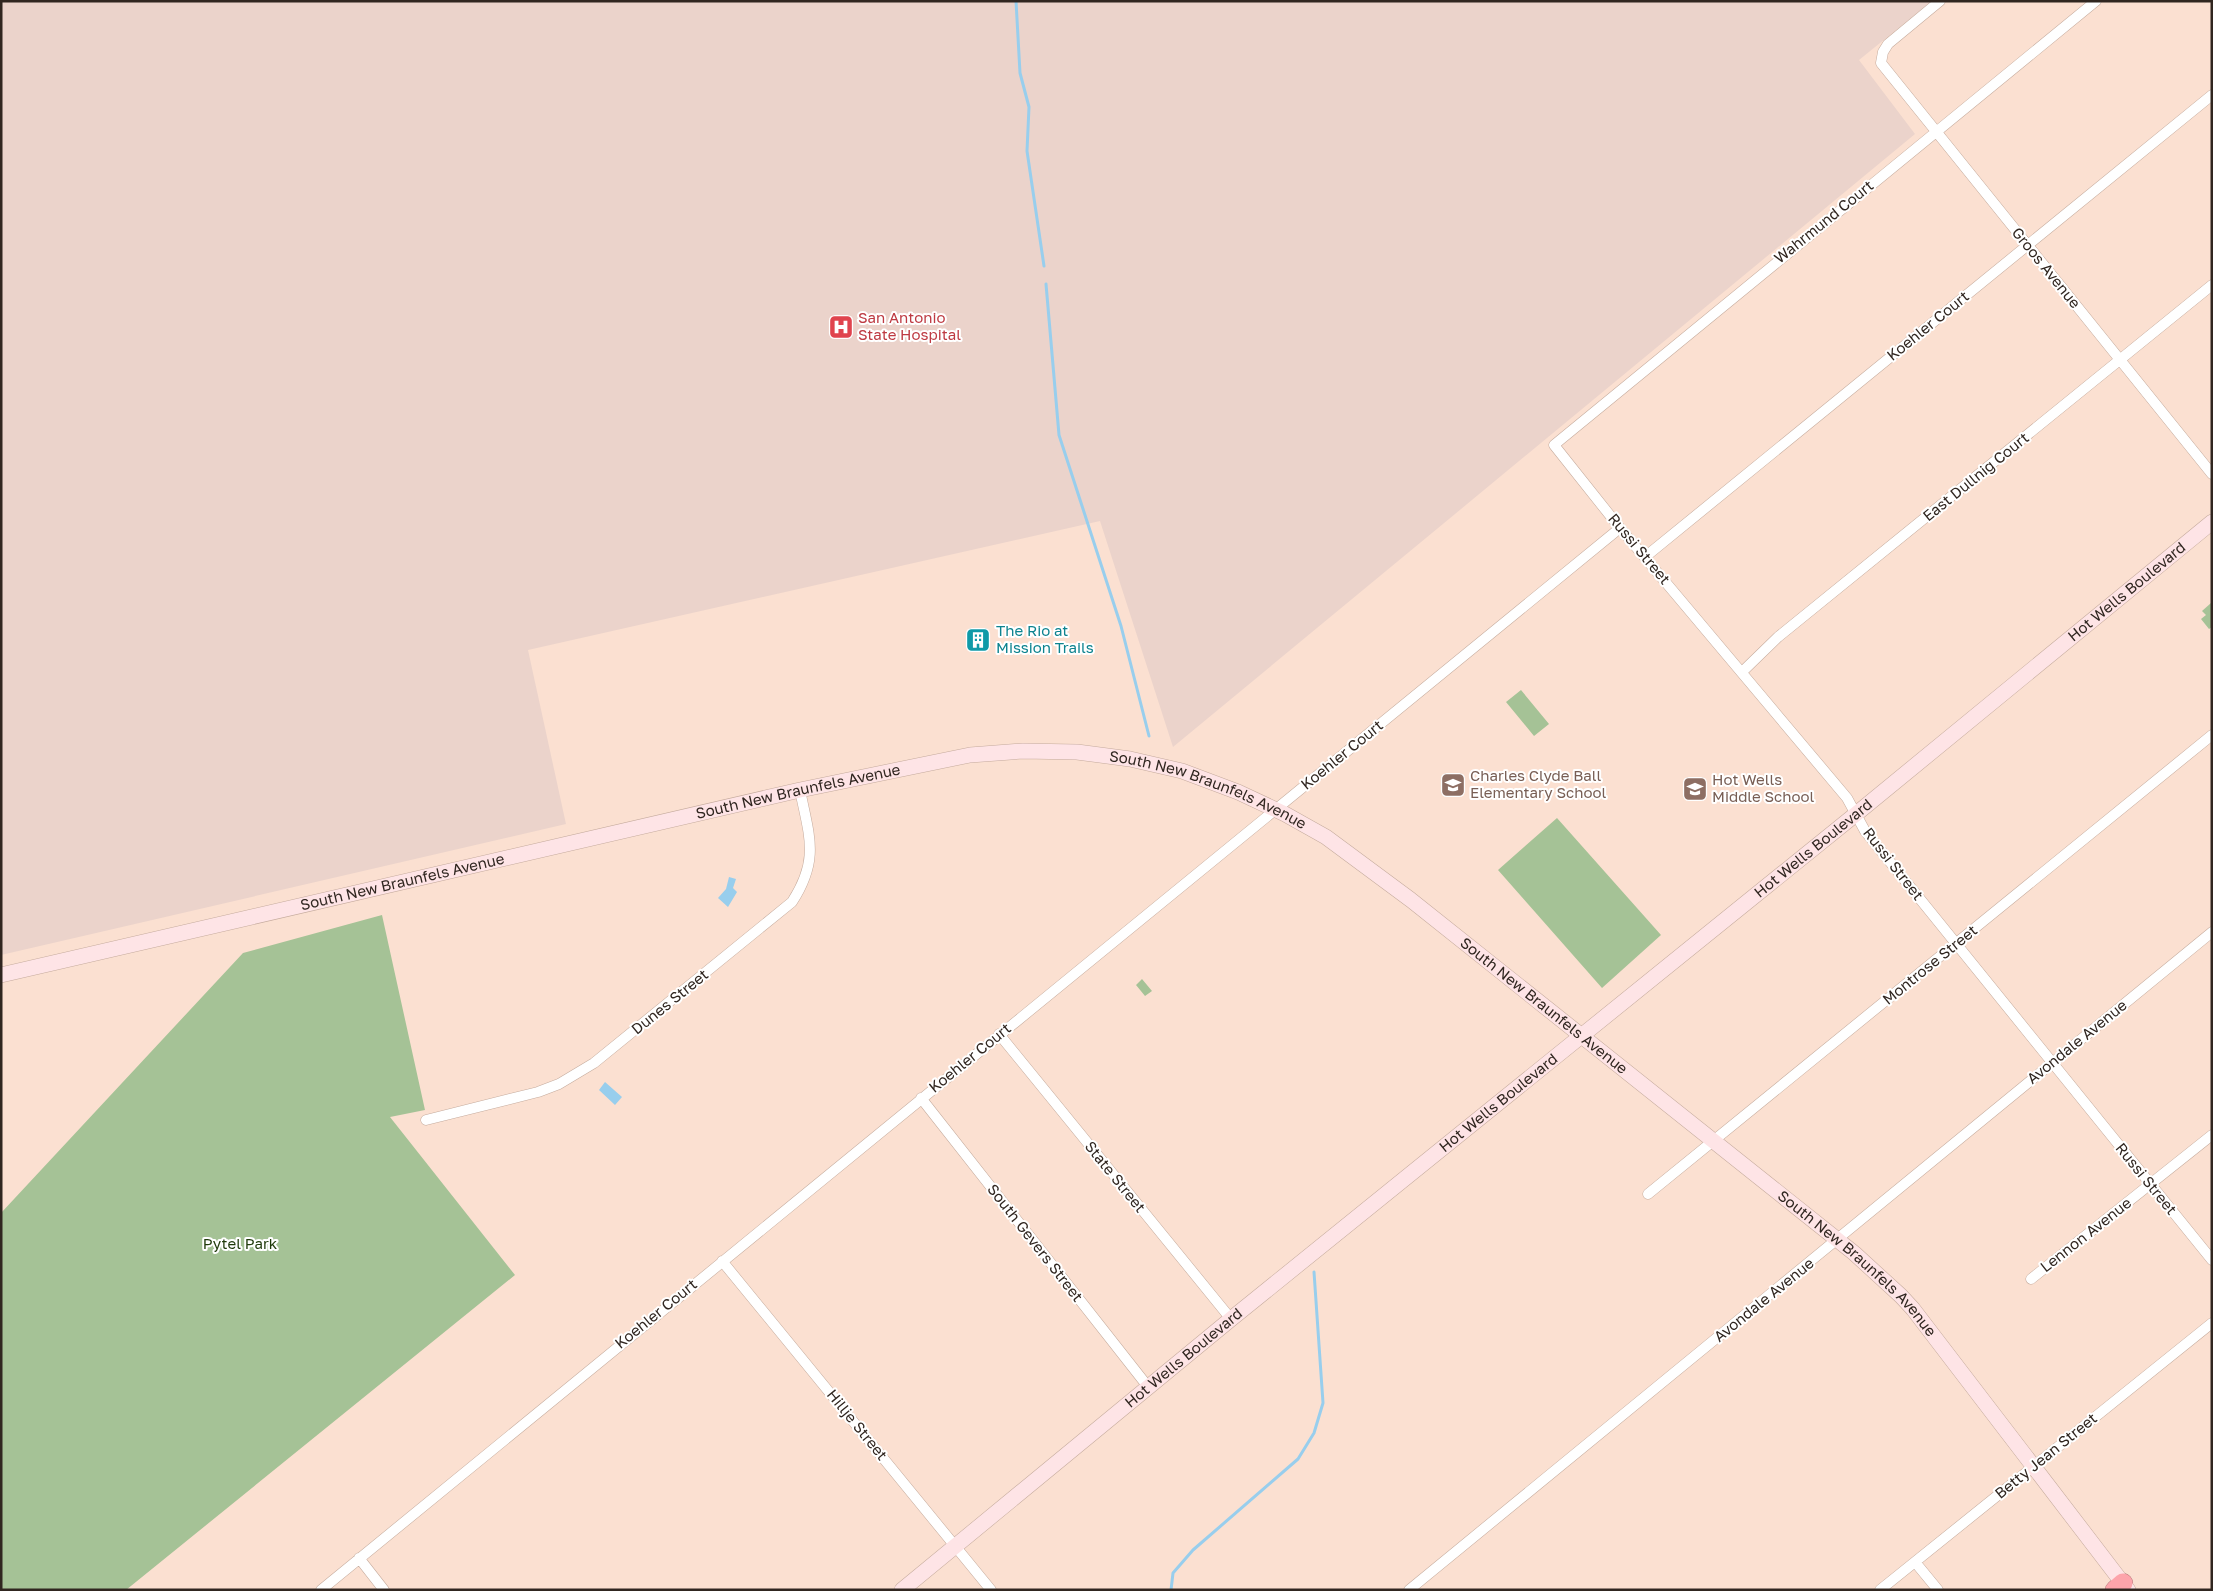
<svg xmlns="http://www.w3.org/2000/svg" width="2213" height="1591" font-family="'Golos Text',sans-serif">
	<style>
		.medical { fill: #ebd3cb }
		.green { fill: #a5c296 }
		.water { fill: #98ceed }
		.lines { fill: none; stroke-linecap: round; stroke-linejoin: round }
		.stream { stroke: #98ceed; stroke-width: 3 }
		.street-casing { stroke: #c5ab9d; stroke-width: 11 }
		.secondary-casing { stroke: #c5ab9d; stroke-width: 16 }
		.highway-casing { stroke: #b5787a; stroke-width: 20 }
		.street { stroke: #fff; stroke-width: 10 }
		.secondary { stroke: #fee4e6; stroke-width: 15 }
		.highway { stroke: #fda4ab; stroke-width: 19 }
		.labels { text-anchor: middle; stroke-width: 4; stroke-linejoin: round; paint-order: stroke }
		.street-label { font-size: 15px; fill: #302620; stroke: #fff }
		.health-label { font-size: 15px; fill: #be3a42; stroke: #fff; text-anchor: start }
		.culture-label { font-size: 15px; fill: #0d838f; stroke: #fff; text-anchor: start }
		.education-label { font-size: 15px; fill: #785e54; stroke: #fff; text-anchor: start }
		.park-label { font-size: 15px; fill: #1f3a0a; stroke: #fff }
	</style>
	<rect width="100%" height="100%" fill="#fbe0d1"/>
	<path class="medical" d="M1,1H1932L1859,60L1915,134L1173,747L1100,521L528,650L566,824L1,955Z"/>
	<path class="green" d="M2211,603L2212,627L2209,629L2201,619L2206,615L2202,611Z
		M1521,690L1549,724L1534,736L1506,702Z
		M1557,818L1661,935L1602,988L1498,870Z
		M382,915L425,1110L390,1117L515,1275L126,1590H1V1213L243,953Z
		M1142,979L1152,991L1145,996L1136,985Z"/>
	<path class="water" d="M729,877L736,879L733,888L737,892L728,907L718,898L726,889Z
		M605,1082L622,1097L615,1105L599,1090Z"/>
	<g class="lines">
		<path class="stream" d="M1016,1L1020,73L1029,107L1027,151L1044,266
			M1046,284L1059,435L1121,626L1149,736
			M1171,1590L1173,1573L1193,1550L1298,1459L1314,1433L1323,1403L1314,1272"/>
		<defs>
			<path id="street" d="M1940,1L1888,44L1883,52L1881,63L2212,474
				M2096,1L1554,445L1620,528L1847,798L1865,831L2212,1260
				M1645,557L2212,95
				M1742,672L1778,637L2212,285
				M999,1034L1231,1319
				M921,1098L1149,1388
				M426,1120L538,1092L559,1084L594,1063L792,902C820,859 809,836 800,790
				M1648,1194L2212,735
				M722,1261L991,1590
				M2031,1279L2212,1135
				M359,1558L384,1590
				M1915,1562L1938,1590
				M321,1590L1620,528
				M1409,1590L2212,932
				M1880,1590L2212,1323"/>
			<g id="secondary">
				<path id="s1" d="M1,975L800,790L970,755L1023,751L1077,752L1130,759L1182,771L1238,792L1285,814L1326,837L1411,900L1854,1253L1901,1296L1913,1309L2128,1590"/>
				<path id="s2" d="M902,1590L1231,1319L1856,814L2212,522"/>
			</g>
			<path id="highway" d="M2115,1590L2123,1583"/>
		</defs>
		<use href="#street" class="street-casing"/>
		<use href="#secondary" class="secondary-casing"/>
		<use href="#highway" class="highway-casing"/>
		<use href="#street" class="street"/>
		<use href="#secondary" class="secondary"/>
		<use href="#highway" class="highway"/>
	</g>
	<defs>
		<symbol id="hospital-square" viewBox="-11 -11 22 22"><rect x="-9" y="-9" width="18" height="18" rx="4" fill="#e0444e" stroke="#fff"/><path d="M-5-5h3v3.5h4V-5h3V5h-3V1.5h-4V5h-3Z" fill="#fff"/></symbol>
		<symbol id="building-square" viewBox="-11 -11 22 22"><rect x="-9" y="-9" width="18" height="18" rx="4" fill="#0f9aa8" stroke="#fff"/><path d="M-4-6H4V6H1V3H-1V6H-4ZM-2.5-4.3h1.7v1.8h-1.7ZM.8-4.3h1.7v1.8H.8ZM-2.5-1h1.7V.8h-1.7ZM.8-1h1.7V.8H.8Z" fill="#fff"/></symbol>
		<symbol id="school-square" viewBox="-11 -11 22 22"><rect x="-9" y="-9" width="18" height="18" rx="4" fill="#8d6e63" stroke="#fff"/><path d="M0-5L7-2L0 1L-7-2ZM-4 1L0 2.5L4 1V4Q0 6-4 4Z" fill="#fff"/></symbol>
	</defs>
	<g fill-rule="evenodd">
		<use href="#hospital-square" x="827" y="313" width="28" height="28"/>
		<use href="#building-square" x="964" y="626" width="28" height="28"/>
		<use href="#school-square" x="1439" y="771" width="28" height="28"/>
		<use href="#school-square" x="1681" y="775" width="28" height="28"/>
	</g>
	<g class="labels">
		<g class="street-label">
			<text transform="translate(1824 222) rotate(-39)" y="5">Wahrmund Court</text>
			<text transform="translate(2046 268) rotate(51)" y="5">Groos Avenue</text>
			<text transform="translate(1928 326) rotate(-39)" y="5">Koehler Court</text>
			<text transform="translate(1976 477) rotate(-39)" y="5">East Dullnig Court</text>
			<text transform="translate(1639 549) rotate(50)" y="5">Russi Street</text>
			<text dy="5" stroke="none"><textPath href="#s2" startOffset="1580">Hot Wells Boulevard</textPath></text>
			<text transform="translate(1342 755) rotate(-39)" y="5">Koehler Court</text>
			<text dy="5" stroke="none"><textPath href="#s1" startOffset="818">South New Braunfels Avenue</textPath></text>
			<text dy="5" stroke="none"><textPath href="#s1" startOffset="1238">South New Braunfels Avenue</textPath></text>
			<text dy="5" stroke="none"><textPath href="#s2" startOffset="1175">Hot Wells Boulevard</textPath></text>
			<text transform="translate(1893 864) rotate(52)" y="5">Russi Street</text>
			<text dy="5" stroke="none"><textPath href="#s1" startOffset="412">South New Braunfels Avenue</textPath></text>
			<text transform="translate(1930 965) rotate(-39)" y="5">Montrose Street</text>
			<text transform="translate(670 1002) rotate(-39)" y="5">Dunes Street</text>
			<text dy="5" stroke="none"><textPath href="#s1" startOffset="1642">South New Braunfels Avenue</textPath></text>
			<text transform="translate(2077 1042) rotate(-39)" y="5">Avondale Avenue</text>
			<text transform="translate(970 1058) rotate(-39)" y="5">Koehler Court</text>
			<text dy="5" stroke="none"><textPath href="#s2" startOffset="770">Hot Wells Boulevard</textPath></text>
			<text transform="translate(1115 1177) rotate(51)" y="5">State Street</text>
			<text transform="translate(2146 1179) rotate(51)" y="5">Russi Street</text>
			<text transform="translate(2086 1235) rotate(-38)" y="5">Lennon Avenue</text>
			<text transform="translate(1035 1243) rotate(52)" y="5">South Gevers Street</text>
			<text dy="5" stroke="none"><textPath href="#s1" startOffset="2048">South New Braunfels Avenue</textPath></text>
			<text transform="translate(1764 1300) rotate(-39)" y="5">Avondale Avenue</text>
			<text transform="translate(656 1314) rotate(-39)" y="5">Koehler Court</text>
			<text dy="5" stroke="none"><textPath href="#s2" startOffset="365">Hot Wells Boulevard</textPath></text>
			<text transform="translate(857 1425) rotate(51)" y="5">Hillje Street</text>
			<text transform="translate(2046 1456) rotate(-39)" y="5">Betty Jean Street</text>
		</g>
		<g class="health-label">
			<text x="858" y="323">San Antonio<tspan x="858" dy="17">State Hospital</tspan></text>
		</g>
		<g class="culture-label">
			<text x="996" y="636">The Rio at<tspan x="996" dy="17">Mission Trails</tspan></text>
		</g>
		<g class="education-label">
			<text x="1470" y="781">Charles Clyde Ball<tspan x="1470" dy="17">Elementary School</tspan></text>
			<text x="1712" y="785">Hot Wells<tspan x="1712" dy="17">Middle School</tspan></text>
		</g>
		<g class="park-label">
			<text x="240" y="1249">Pytel Park</text>
		</g>
	</g>
	<rect width="2213" height="1591" fill="none" stroke="#302620" stroke-width="5"/>
</svg>
